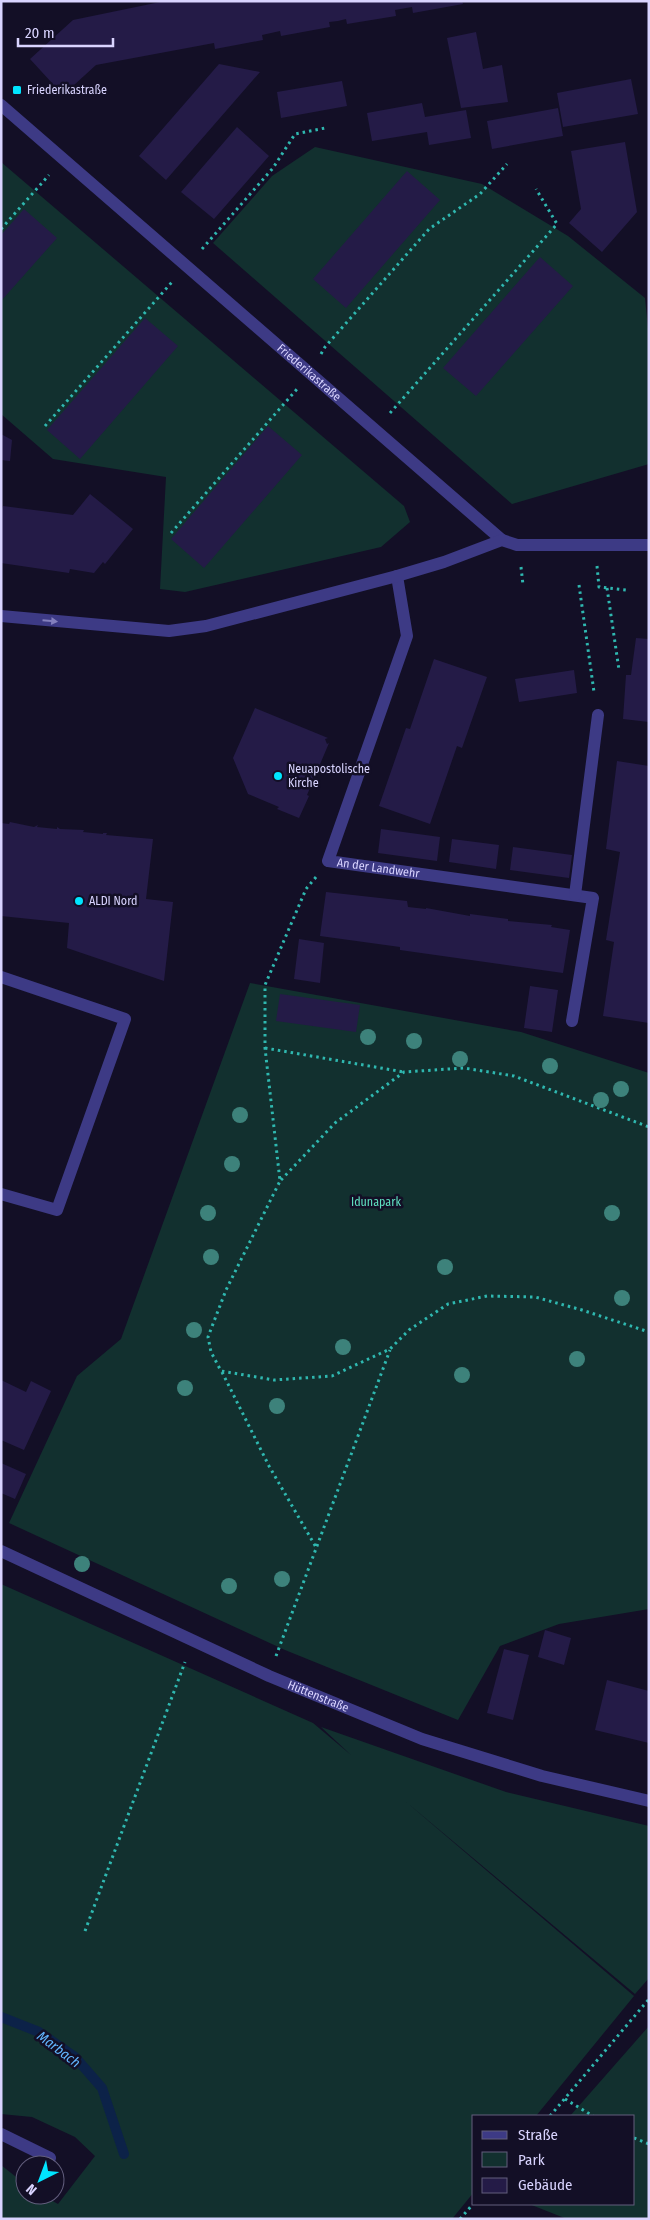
<svg xmlns="http://www.w3.org/2000/svg" width="650" height="2220" font-family="'Fira Sans Condensed',sans-serif">
	<style>
		.green { fill: #12302f }
		.lines { fill: none; stroke-linecap: round; stroke-linejoin: round }
		.stream { stroke: #0c2248; stroke-width: 10 }
		.building { fill: #241b47 }
		.path { stroke: #2fb8b0; stroke-width: 3; stroke-dasharray: 2.5 4; stroke-linecap: butt }
		.minor { stroke: #3d3a85; stroke-width: 12 }
		.tree { fill: #3d827b }
		.oneway { fill: #837fbc }
		.poi-dot { fill: #00e5ff; stroke: #130f26; stroke-width: 2 }
		.labels { text-anchor: middle; stroke-width: 5; stroke-linejoin: round; paint-order: stroke }
		.poi-label { font-size: 12px; fill: #d9d4ff; stroke: #130f26; text-anchor: start }
		.street-label { font-size: 12px; fill: #d9d4ff; stroke: #130f26 }
		.park-label { font-size: 12px; fill: #5fe0c0; stroke: #130f26 }
		.water-label { font-size: 14px; font-style: italic; fill: #62b6ff; stroke: #130f26 }
	</style>
	<rect width="100%" height="100%" fill="#130f26"/>
	<path class="green" d="M315,147L482,184L568,236L645,298L649,338V464L512,504L213,243L272,176Z
		M1,162L404,506L410,522L381,547L185,592L160,589L166,477L53,459L1,414Z
		M250,983L521,1032L649,1073V1609L559,1624L500,1646L458,1720L285,1650L9,1523L77,1376L121,1339Z
		M1,1584L313,1723L351,1755L321,1727L506,1792L649,1826V1978L635,1994L405,1801L634,1996L536,2116H474V2192L452,2219H1V2165L25,2184V2195H42L58,2204L95,2156L75,2137L32,2117L1,2114Z
		M649,2026V2219H567L529,2204H634V2116H570Z"/>
	<g class="lines">
		<path class="stream" d="M1,2017L39,2032L75,2057L102,2088L124,2154"/>
	</g>
	<path class="building" d="M165,1H462L463,4L413,13L412,7L395,10L396,16L347,24L346,19L338,21L329,22L330,27L281,36L280,31L262,35L263,40L215,49L214,43L96,65L63,95L30,59L73,20Z
		M476,32L483,69L502,65L508,102L461,108L447,38Z
		M219,64L260,72L166,180L139,156Z
		M631,79L638,114L563,127L557,93Z
		M342,81L347,106L281,118L277,92Z
		M422,103L425,117L466,110L471,138L429,145L427,132L372,141L367,113Z
		M558,108L563,136L492,149L487,121Z
		M237,127L269,156L214,219L181,192Z
		M625,142L637,212L602,252L569,223L581,209L571,151Z
		M407,171L440,200L346,308L313,279Z
		M24,209L57,238L1,301V235Z
		M540,257L573,286L476,396L443,368Z
		M145,318L178,346L80,459L47,430Z
		M268,426L302,455L204,568L171,539Z
		M1,434L12,440L10,461L1,460Z
		M90,494L133,529L105,564L103,562L94,573L70,569L69,573L1,563V512L3,506L73,515Z
		M636,638L649,639V722L623,719L626,675H631Z
		M434,659L487,677L462,748L457,746L430,824L379,806L406,728L410,729Z
		M574,670L577,693L519,702L515,679Z
		M255,708L328,738L325,739L327,744L329,743L307,795L309,796L299,818L277,809L279,807L248,794L233,758Z
		M617,761L649,766V1023L603,1016L614,942L606,940L620,852L606,849Z
		M10,822L34,827L38,825L37,827L57,829V827L60,829L84,830L83,832L103,834V833H107L106,835L153,839L146,899L173,902L164,981L67,948L69,923L1,916V823L9,824Z
		M381,829L440,837L437,861L378,853Z
		M452,839L499,845L496,869L449,862Z
		M513,847L572,855L569,878L510,870Z
		M326,892L407,901L408,907L426,909V908L470,916V914L508,919V921L552,925L551,927L570,930L563,973L400,950V947L320,936Z
		M299,939L324,943L320,983L294,979Z
		M530,986L558,990L552,1032L524,1028Z
		M280,994L360,1005L356,1032L276,1021Z
		M1,1380L26,1392L31,1381L51,1391L24,1450L1,1440Z
		M1,1463L26,1474L15,1499L1,1493Z
		M545,1630L571,1638L564,1665L538,1657Z
		M504,1649L529,1655L513,1720L487,1713Z
		M607,1680L649,1691V1743L595,1730Z"/>
	<g class="lines">
		<path class="path" d="M1,229L49,175
			M202,249L273,168L295,134L325,128
			M321,354L325,347L429,229L480,194L507,164
			M390,413L557,224L536,189
			M45,426L172,282
			M171,533L297,389
			M597,566L599,587L626,590
			M521,567L523,585
			M579,585L594,692
			M607,588L619,670
			M316,877L306,889L265,985V1048L280,1181L226,1290L208,1337L211,1352L221,1371L274,1380L332,1376L390,1349L409,1330L448,1304L487,1296L535,1297L582,1310L649,1332
			M265,1048L404,1072
			M281,1180L335,1123L404,1072L464,1068L514,1076L649,1127
			M222,1372L269,1466L317,1549
			M276,1656L390,1350
			M85,1931L185,1662
			M565,2099L593,2116
			M550,2116L649,1999
			M634,2138L649,2144
			M460,2219L474,2203"/>
		<g class="minor">
			<path id="s1" d="M1,105L502,540"/>
			<path id="s2" d="M397,576L407,636L328,861L593,898L572,1021"/>
			<path d="M1,616L169,631L206,626L397,576L444,562L502,540L517,545H649"/>
			<path d="M575,895L598,715"/>
			<path d="M1,977L125,1019L57,1210L1,1194"/>
			<path id="s3" d="M1,1551L269,1676L422,1739L542,1776L649,1801"/>
			<path d="M1,2134L50,2158"/>
		</g>
	</g>
	<g class="tree">
		<circle cx="368" cy="1037" r="8"/>
		<circle cx="414" cy="1041" r="8"/>
		<circle cx="460" cy="1059" r="8"/>
		<circle cx="550" cy="1066" r="8"/>
		<circle cx="621" cy="1089" r="8"/>
		<circle cx="601" cy="1100" r="8"/>
		<circle cx="240" cy="1115" r="8"/>
		<circle cx="232" cy="1164" r="8"/>
		<circle cx="208" cy="1213" r="8"/>
		<circle cx="612" cy="1213" r="8"/>
		<circle cx="211" cy="1257" r="8"/>
		<circle cx="445" cy="1267" r="8"/>
		<circle cx="622" cy="1298" r="8"/>
		<circle cx="194" cy="1330" r="8"/>
		<circle cx="343" cy="1347" r="8"/>
		<circle cx="577" cy="1359" r="8"/>
		<circle cx="462" cy="1375" r="8"/>
		<circle cx="185" cy="1388" r="8"/>
		<circle cx="277" cy="1406" r="8"/>
		<circle cx="82" cy="1564" r="8"/>
		<circle cx="282" cy="1579" r="8"/>
		<circle cx="229" cy="1586" r="8"/>
	</g>
	<defs><path id="oneway-solid" d="M-6-.8H1V-3.2L6.5 0L1 3.2V.8H-6Z" transform="scale(1.25)"/></defs>
	<use class="oneway" href="#oneway-solid" transform="translate(50 621) rotate(5)"/>
	<g class="poi-dot">
		<rect x="12" y="85" width="10" height="10" rx="2.5"/>
		<circle cx="278" cy="776" r="5"/>
		<circle cx="79" cy="901" r="5"/>
	</g>
	<g class="labels">
		<g class="poi-label">
			<text x="27" y="94">Friederikastraße</text>
			<text x="288" y="773">Neuapostolische<tspan x="288" dy="14">Kirche</tspan></text>
			<text x="89" y="905">ALDI Nord</text>
		</g>
		<g class="street-label">
			<text dy="4" stroke="none"><textPath href="#s1" startOffset="408">Friederikastraße</textPath></text>
			<text dy="4" stroke="none"><textPath href="#s2" startOffset="350">An der Landwehr</textPath></text>
			<text dy="4" stroke="none"><textPath href="#s3" startOffset="349">Hüttenstraße</textPath></text>
		</g>
		<g class="park-label">
			<text x="376" y="1206">Idunapark</text>
		</g>
		<g class="water-label">
			<text transform="translate(59 2049) rotate(37)" y="5">Marbach</text>
		</g>
	</g>
	<rect width="650" height="2220" fill="none" stroke="#d9d4ff" stroke-width="5"/>
	<rect x="472" y="2115" width="162" height="90" fill="#130f26" stroke="#625e7d"/>
	<rect x="482" y="2131" width="25" height="8" fill="#3d3a85" stroke="#625e7d"/>
	<text x="518" y="2140" font-size="15" fill="#d9d4ff">Straße</text>
	<rect x="482" y="2152" width="25" height="15" fill="#12302f" stroke="#625e7d"/>
	<text x="518" y="2165" font-size="15" fill="#d9d4ff">Park</text>
	<rect x="482" y="2178" width="25" height="15" fill="#241b47" stroke="#625e7d"/>
	<text x="518" y="2190" font-size="15" fill="#d9d4ff">Gebäude</text>
	<g transform="translate(40 2180) rotate(222)"><circle r="24" fill="#130f26" stroke="#625e7d"/>
	<path d="M0-4L9 19L0 12L-9 19Z" fill="#00e5ff"/>
	<text y="-8" font-size="14" font-weight="bold" text-anchor="middle" fill="#d9d4ff">N</text>
	</g>
	<path d="M18 38v8h95v-8" fill="none" stroke="#d9d4ff" stroke-width="2.5"/>
	<text x="25" y="38" font-size="15" fill="#d9d4ff" stroke="#130f26" stroke-width="4" paint-order="stroke">20 m</text>
</svg>
